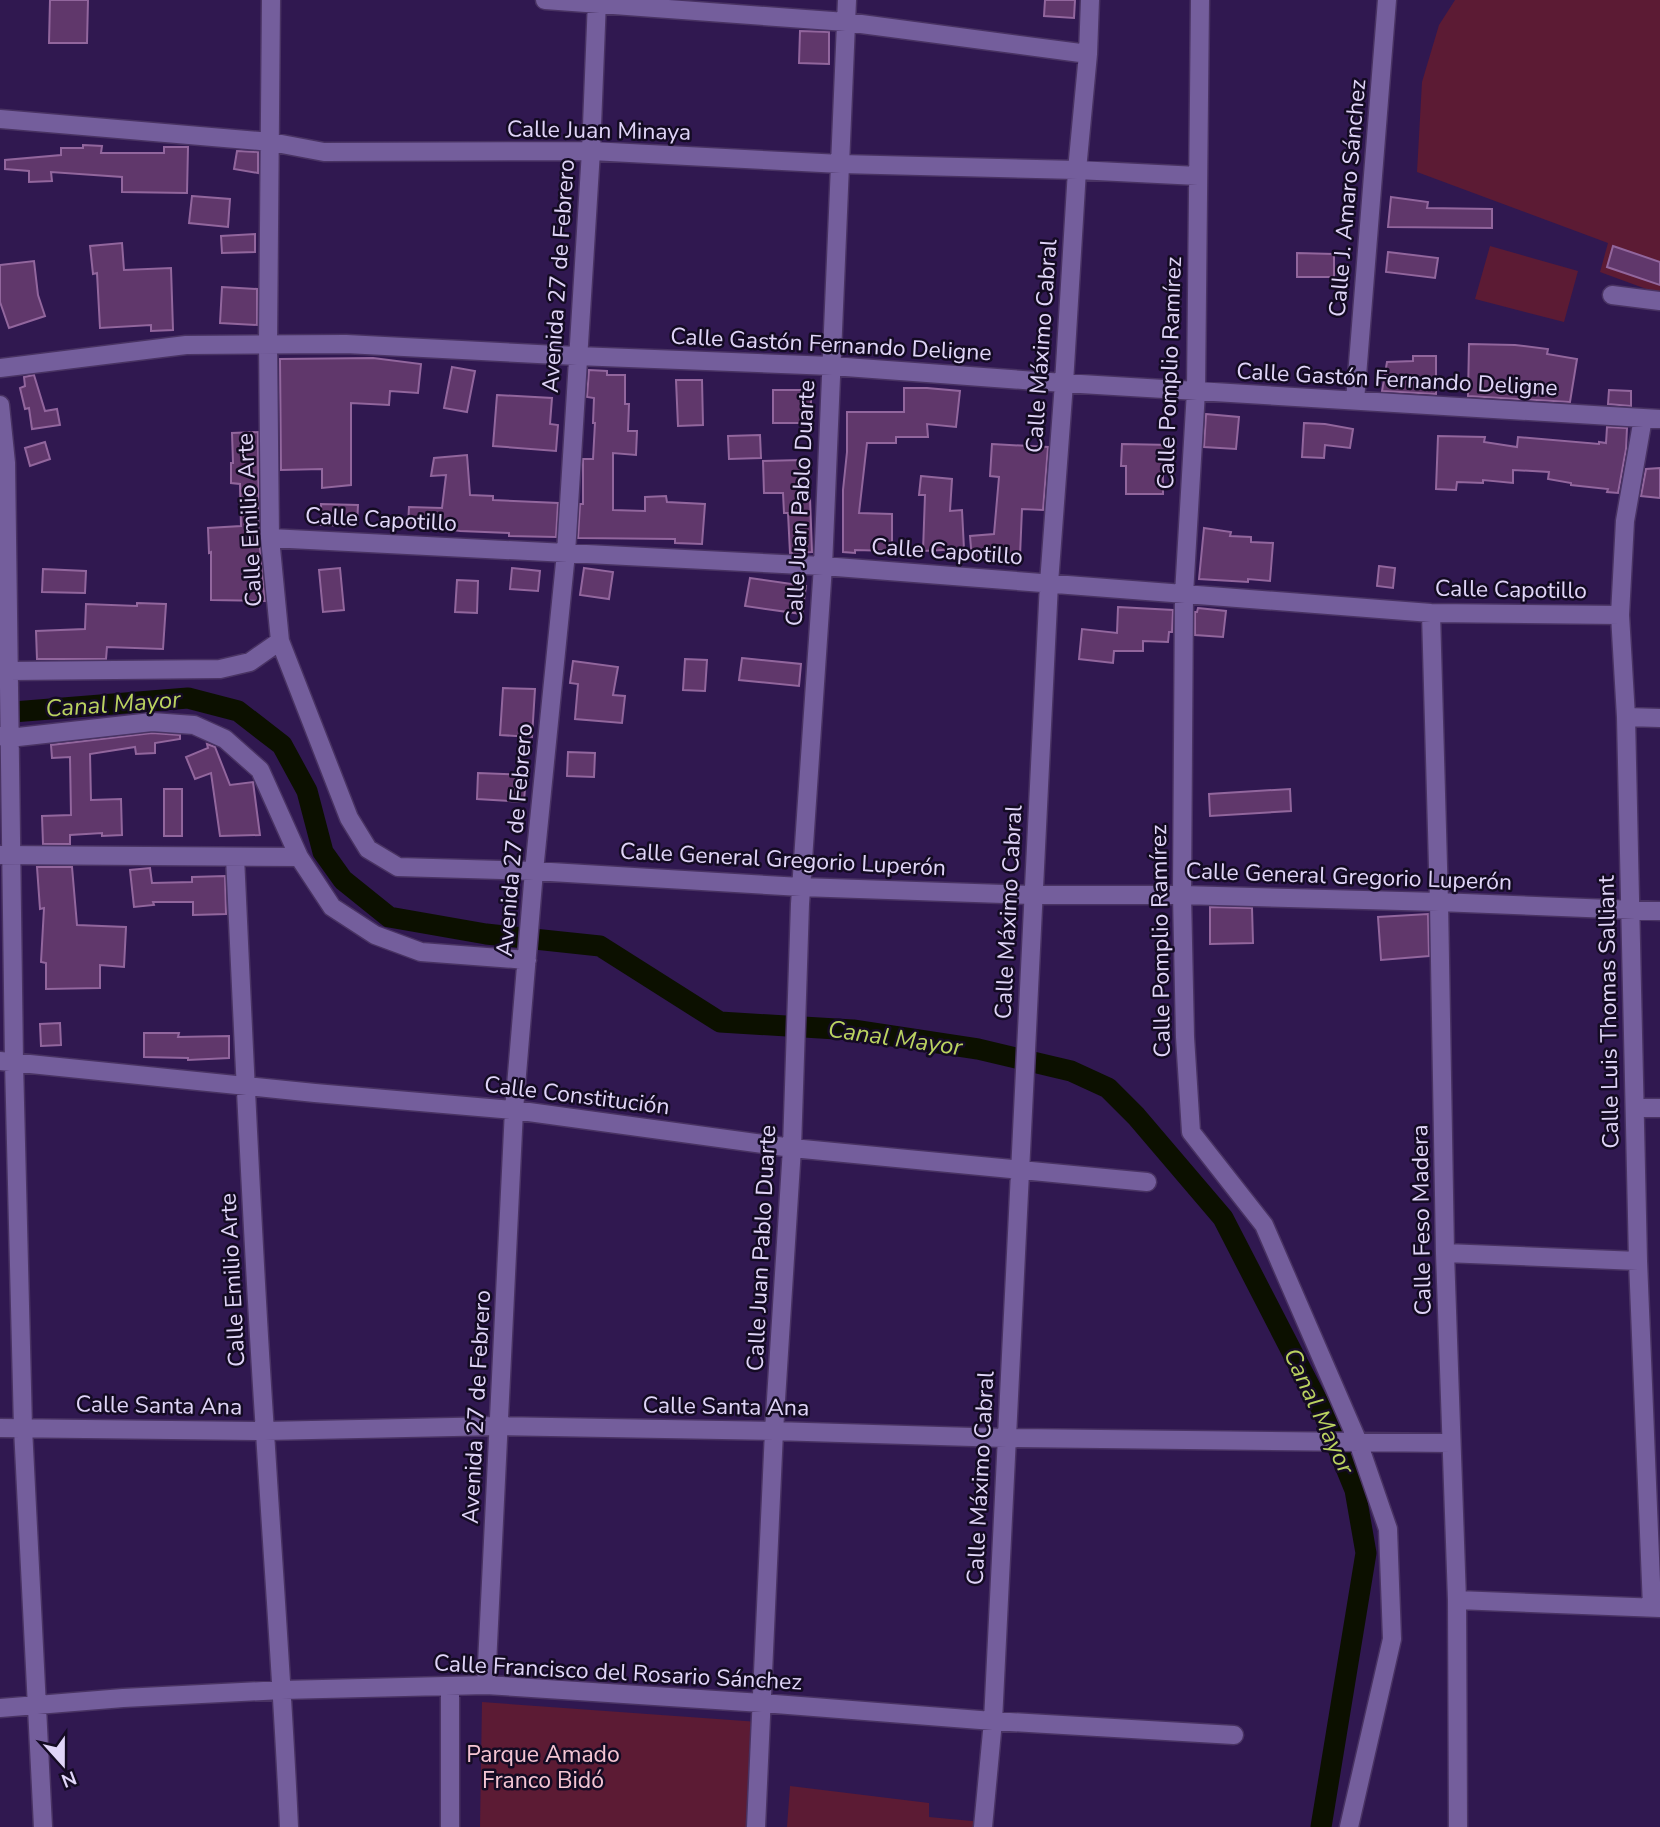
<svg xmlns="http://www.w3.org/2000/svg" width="1660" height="1827" font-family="'Nunito Sans',sans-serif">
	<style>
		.green { fill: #5c1b34 }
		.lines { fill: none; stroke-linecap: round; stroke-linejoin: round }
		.canal { stroke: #0c1000; stroke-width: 21 }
		.building { fill: #60376b; stroke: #92669d; stroke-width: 2 }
		.minor-casing { stroke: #493363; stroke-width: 21 }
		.minor { stroke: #745e9c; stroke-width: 18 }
		.labels { text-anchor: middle; stroke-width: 5; stroke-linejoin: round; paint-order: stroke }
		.street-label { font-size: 23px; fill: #e0d5f8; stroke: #140b23 }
		.park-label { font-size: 23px; fill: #f5c5d3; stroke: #140b23 }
		.water-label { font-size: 24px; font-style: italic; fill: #bbd360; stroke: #140b23 }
	</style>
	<rect width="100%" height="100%" fill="#301850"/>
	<path class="green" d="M1455,0H1660V294L1600,272L1608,243L1417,172L1422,82L1439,25Z
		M1490,246L1578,271L1564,322L1475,299Z
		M482,1702L759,1722L752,1827H480Z
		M790,1786L929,1803V1817L983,1822V1827H787Z"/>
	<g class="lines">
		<path class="canal" d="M0,713L188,698L238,711L282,745L307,791L323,852L343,880L389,917L486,934L600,946L720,1022L853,1030L978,1049L1071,1071L1108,1088L1136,1116L1223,1218L1324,1414L1355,1490L1366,1553L1321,1827"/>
	</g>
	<path class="building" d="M50,0H88L87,43H49Z
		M1045,0H1075L1074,18L1044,16Z
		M800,31L829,32V64L799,63Z
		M83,145L102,146L101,153H164V147H188L187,193L122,192V177L51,172L52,181L29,182V171L5,169V160L61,155V148H83Z
		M237,151L258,152V173L234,169Z
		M192,196L230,199L228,227L189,223Z
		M1391,197L1428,202L1427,208L1492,209V228L1388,227Z
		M255,234V252L222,253L221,236Z
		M122,243L124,270L171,268L173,330L151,331V325L100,328L97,273L93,274L90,246Z
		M1613,246L1660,262V285L1607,267Z
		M1388,252L1438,258L1435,278L1386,272Z
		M1297,253L1334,254V277H1297Z
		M34,261L38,295L45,316L9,328L0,302V265Z
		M222,287L257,289V325L220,323Z
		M1469,344L1515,345L1548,349L1547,354L1577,359L1570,402L1468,396Z
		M1413,356H1436V394L1382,391L1387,362L1413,361Z
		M373,358L421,364L418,393L390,391L389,405L351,403V485L322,488V469L281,470L280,359Z
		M452,367L475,371L467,412L444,408Z
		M589,370L607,371V375H625V404H629L628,431H637L636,455L613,453V510L645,511V497L666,496L667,502L705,504L702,544L675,543V539L578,538L580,504H583V459H593L595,423H593L594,398L587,397Z
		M34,375L45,411L57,409L60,425L32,429L29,408L25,409L20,388L25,386L24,377Z
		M676,380H702L703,425L678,426Z
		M904,388H927L960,391L956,427L927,424L928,437H896V443H867L859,513L892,514V551L855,550V553L843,552V490L847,452V412H904Z
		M773,390H811V423H773Z
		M1609,390L1631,391V406L1608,404Z
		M497,395L552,398L550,424L558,425L556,451L493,446Z
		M1206,414L1239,417L1236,449L1204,447Z
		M1304,423L1325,424L1353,429L1350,448L1325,445L1324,458L1302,457Z
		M1607,427L1627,428L1626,449L1618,493L1607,492L1608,489L1571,485V483L1548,479L1549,472L1513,470V483L1483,480V483L1457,482L1456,490L1436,489L1438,436L1485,437L1484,442L1517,447L1518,437L1599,444V442L1606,443Z
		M258,432L259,538L265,601L211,600V552L209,553L208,528L241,526L240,484L231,483V463H233L232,433Z
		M760,435L761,458L729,459L728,436Z
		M45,442L50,459L30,466L25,448Z
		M992,444L1048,447L1043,510L1022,509L1020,556L989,555V558L972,560L970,536L994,534L999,477L990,476Z
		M1122,444L1172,445V467H1163V494H1126V466H1121Z
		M467,455L470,495L493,496V500L558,503L556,537L509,536V533L460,531L440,528L408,526L409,507L442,508L446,475L431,476L434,458Z
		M800,460V498H810L812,552L790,553L788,513H784L783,493H764L763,461Z
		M1660,468V498L1641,496L1646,469Z
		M921,476L952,479L950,511L962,510L964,549L923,551L925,495H919Z
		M321,504L358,505L357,526L321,525Z
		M1204,528L1231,532L1230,536L1251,537V542L1273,543L1270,581L1248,579V582L1199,579Z
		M1379,566L1395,568L1393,588L1377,586Z
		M340,568L344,610L323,612L319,570Z
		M512,568L540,571L538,591L510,589Z
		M584,568L613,572L609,599L580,595Z
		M43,569L86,571L85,593L42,592Z
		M750,578L806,586L802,614L745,606Z
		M457,580L478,581L477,613L455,612Z
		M137,603L166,604L163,649L107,647L106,659H37L36,631L85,629L86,604L137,606Z
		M1118,607L1173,610L1172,632H1169L1168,642L1143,641V651H1114L1113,663L1079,659L1082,629L1117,633Z
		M1198,608L1226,611L1223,637L1195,635V612H1197Z
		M742,658L801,664L799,686L739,680Z
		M685,659L707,660L705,691L683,690Z
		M573,661L618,667L613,695L625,696L622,723L575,719L578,684L570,683Z
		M503,688L535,689L532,737L500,735Z
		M152,733L180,735V739L155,743V753L136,754L135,747L90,754L91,800L121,799L122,835L102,836V833L70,835V844H43L42,816L71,815L70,757L52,758L51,745Z
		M207,744L215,747L230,785L253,782L260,835L220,836L211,773L195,779L186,757L208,748Z
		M568,752L595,753L594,777L567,776Z
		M478,773L526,775L524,802L477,799Z
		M164,789H182V836H164Z
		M1290,789L1291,811L1210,816L1209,794Z
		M37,867H72L77,925L126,927L124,967L100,965V988L46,989V963L41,962L44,908L40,909Z
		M150,868L152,883L192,882V877L225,876L226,914L193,915V902H153L154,905L134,907L130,870Z
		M1210,907L1252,908L1253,943L1210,944Z
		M1428,914L1429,956L1381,960L1378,917Z
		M60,1023L61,1045L41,1046L40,1024Z
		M144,1033H179L178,1037L229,1036V1058L188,1060V1058L144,1057Z"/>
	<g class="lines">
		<defs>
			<path id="minor" d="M271,0L268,343L270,538L280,641L349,818L368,849L398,867L534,871L801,887L1033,895H1182L1439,902L1660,911
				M545,0L846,22L1088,54
				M1200,0L1196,391L1184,594L1182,895L1185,1037L1191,1132L1264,1225L1358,1442L1388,1529L1392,1639L1349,1827
				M0,119L271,142L324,152L591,151L841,164L1077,170L1198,176
				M1612,295L1660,301
				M0,368L186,345L346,344L577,356L832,366L1064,383L1660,419
				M1355,401L1387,0
				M0,405L6,463L14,1062L23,1428L43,1827
				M1643,418L1625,521L1620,615L1626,717L1638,1261L1652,1607
				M270,538L823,566L1431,613L1620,615
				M1431,613L1439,902L1445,1253L1457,1600L1458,1827
				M0,669L9,671L220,669L250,662L280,641
				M1626,717L1660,718
				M0,736L9,738L152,722L194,725L225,739L260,770L299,857L332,907L375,935L421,952L527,960
				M0,855L299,857
				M235,857C244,1048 252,1240 265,1432C273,1563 283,1695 289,1827
				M0,1061L315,1093L514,1110L792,1148L1147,1182
				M1635,1108H1660
				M1445,1253L1638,1261
				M0,1428L265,1431L500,1426L774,1431L1006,1438L1451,1443
				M1457,1600L1660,1608
				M486,1685L514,1110L534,871L566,553L591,151L597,0
				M0,1708L123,1698L282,1690L486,1685L762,1703L993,1721L1234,1735
				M450,1827V1686
				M756,1827L774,1431L792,1148L800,904L823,566L847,0
				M983,1827L993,1721L1049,583L1064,383L1077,170L1088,54L1090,0"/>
		</defs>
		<use href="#minor" class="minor-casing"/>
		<use href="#minor" class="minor"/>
	</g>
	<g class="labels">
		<g class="street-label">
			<text transform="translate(599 130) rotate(1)" y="8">Calle Juan Minaya</text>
			<text transform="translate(1347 198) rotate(-85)" y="8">Calle J. Amaro Sánchez</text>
			<text transform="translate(558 276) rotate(-86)" y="8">Avenida 27 de Febrero</text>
			<text transform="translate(831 344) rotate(3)" y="8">Calle Gastón Fernando Deligne</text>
			<text transform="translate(1041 346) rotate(-86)" y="8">Calle Máximo Cabral</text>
			<text transform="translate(1169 373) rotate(-88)" y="8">Calle Pomplio Ramírez</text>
			<text transform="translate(1397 379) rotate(3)" y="8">Calle Gastón Fernando Deligne</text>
			<text transform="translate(800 503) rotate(-87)" y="8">Calle Juan Pablo Duarte</text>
			<text transform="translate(381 519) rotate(3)" y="8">Calle Capotillo</text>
			<text transform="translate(249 520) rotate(-93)" y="8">Calle Emilio Arte</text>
			<text transform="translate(947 551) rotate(4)" y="8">Calle Capotillo</text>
			<text transform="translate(1511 589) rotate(1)" y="8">Calle Capotillo</text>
			<text transform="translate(514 840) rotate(-85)" y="8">Avenida 27 de Febrero</text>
			<text transform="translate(783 859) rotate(3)" y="8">Calle General Gregorio Luperón</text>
			<text transform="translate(1349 876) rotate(2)" y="8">Calle General Gregorio Luperón</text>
			<text transform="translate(1008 912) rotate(-87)" y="8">Calle Máximo Cabral</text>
			<text transform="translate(1160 941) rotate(-91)" y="8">Calle Pomplio Ramírez</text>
			<text transform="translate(1608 1012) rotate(-91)" y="8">Calle Luis Thomas Salliant</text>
			<text transform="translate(577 1095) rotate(7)" y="8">Calle Constitución</text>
			<text transform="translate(1421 1220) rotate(-91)" y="8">Calle Feso Madera</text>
			<text transform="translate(761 1248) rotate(-87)" y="8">Calle Juan Pablo Duarte</text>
			<text transform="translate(232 1280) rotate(-93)" y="8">Calle Emilio Arte</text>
			<text transform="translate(159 1405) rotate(1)" y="8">Calle Santa Ana</text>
			<text transform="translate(726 1406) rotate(1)" y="8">Calle Santa Ana</text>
			<text transform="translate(476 1407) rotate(-87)" y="8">Avenida 27 de Febrero</text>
			<text transform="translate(980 1478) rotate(-87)" y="8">Calle Máximo Cabral</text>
			<text transform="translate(618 1672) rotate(3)" y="8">Calle Francisco del Rosario Sánchez</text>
		</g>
		<g class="park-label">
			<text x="543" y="1762">Parque Amado<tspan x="543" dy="26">Franco Bidó</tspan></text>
		</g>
		<g class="water-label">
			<text transform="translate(113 704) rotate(-4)" y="8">Canal Mayor</text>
			<text transform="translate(895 1038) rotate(8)" y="8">Canal Mayor</text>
			<text transform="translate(1319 1411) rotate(65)" y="8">Canal Mayor</text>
		</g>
	</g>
	<g transform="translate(63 1764) rotate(159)" stroke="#140b23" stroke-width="5" paint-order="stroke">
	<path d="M0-5L12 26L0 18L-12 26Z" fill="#e0d5f8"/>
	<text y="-10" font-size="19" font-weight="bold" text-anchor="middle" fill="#e0d5f8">N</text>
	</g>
</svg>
